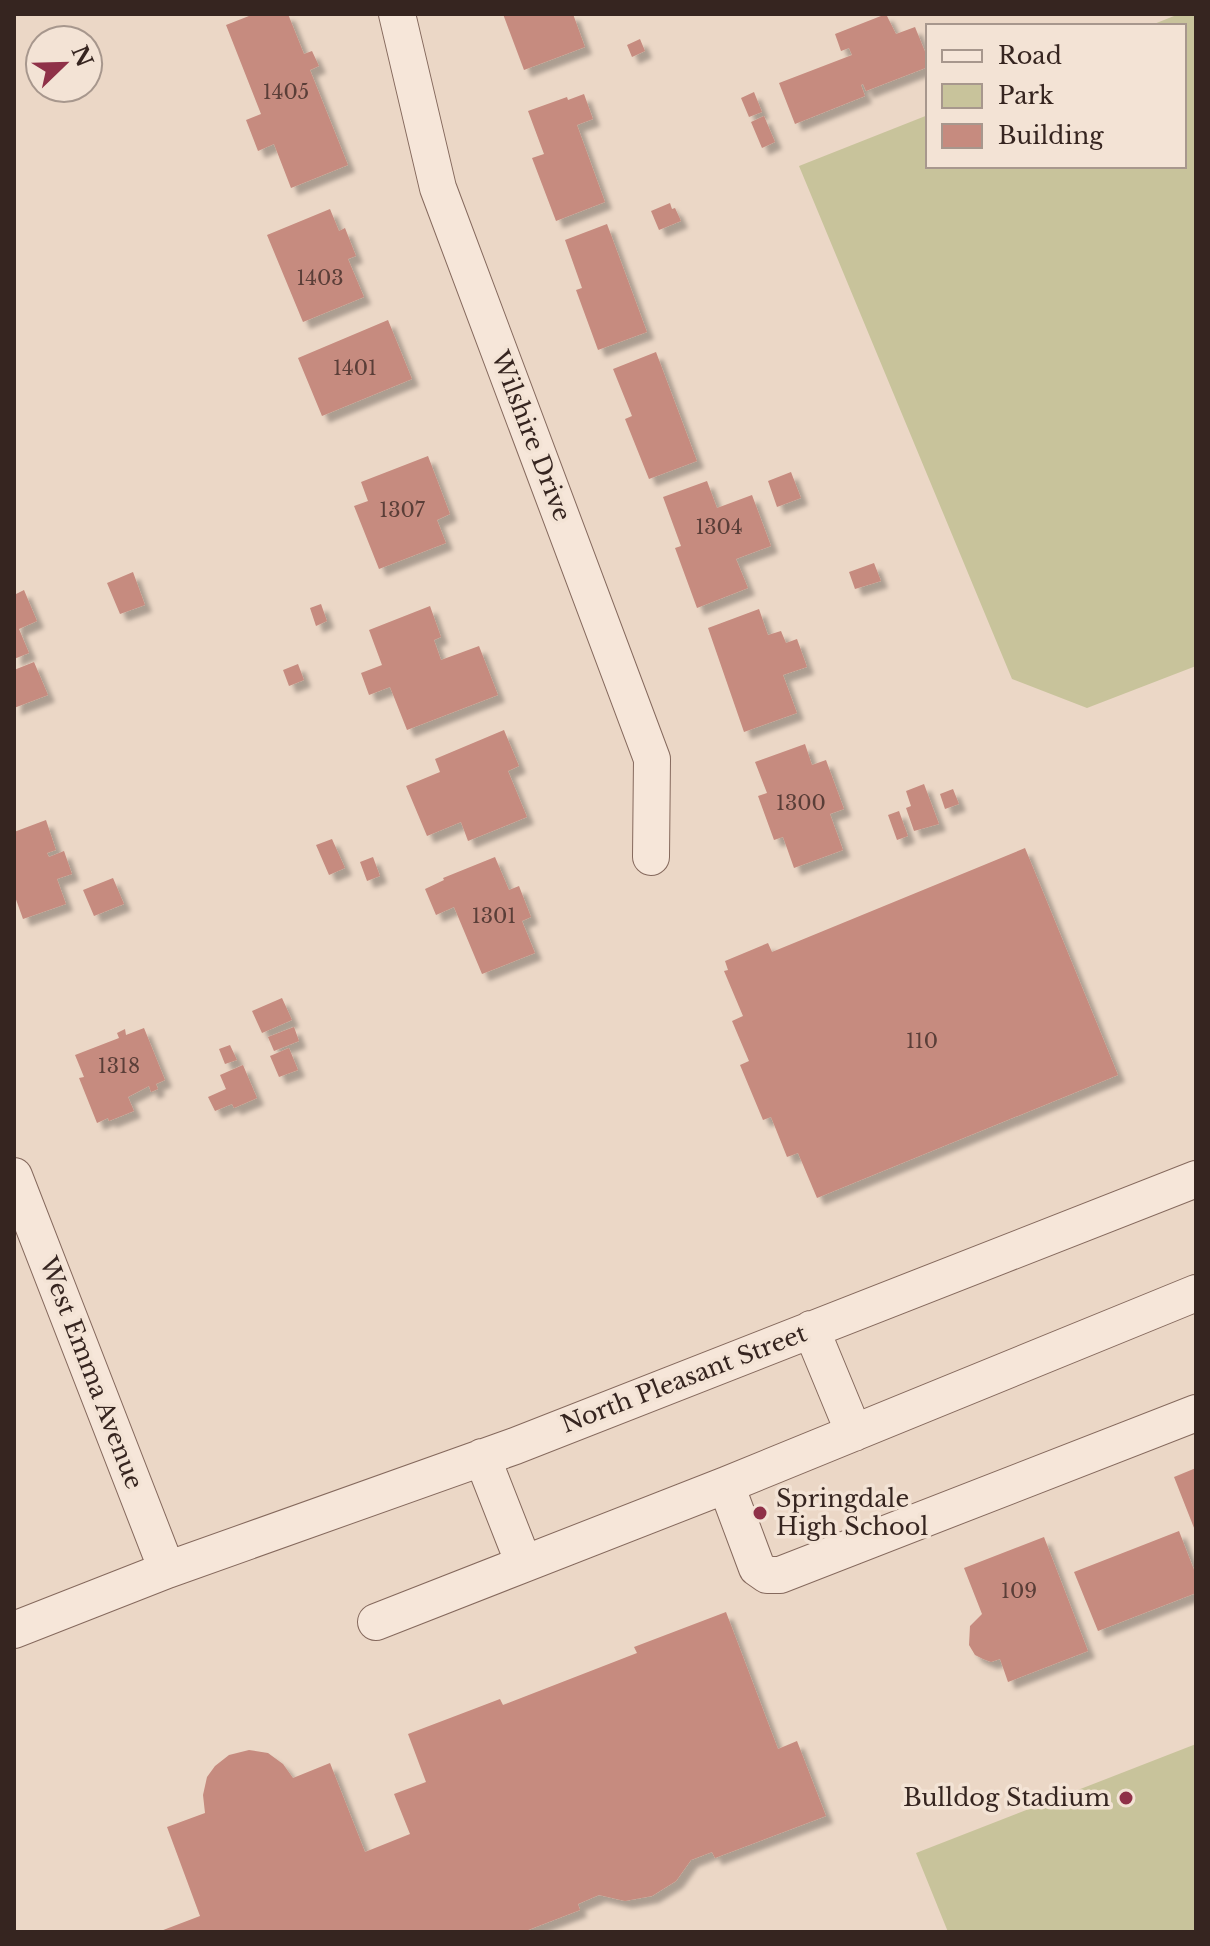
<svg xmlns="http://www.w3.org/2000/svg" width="1210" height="1946" font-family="'Libre Baskerville',serif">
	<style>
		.green { fill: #c8c39b }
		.building { fill: #c68b7f; filter: url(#shadow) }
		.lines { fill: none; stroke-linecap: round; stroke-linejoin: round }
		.minor-casing { stroke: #85695d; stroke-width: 38 }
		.minor { stroke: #f6e6d9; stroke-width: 36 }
		.poi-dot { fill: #8f3148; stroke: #f3e3d5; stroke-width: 3 }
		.labels { text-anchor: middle; stroke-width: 7; stroke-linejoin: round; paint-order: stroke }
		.number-label { font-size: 20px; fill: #5a3e38 }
		.street-label { font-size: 24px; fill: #362520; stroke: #f3e3d5 }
		.poi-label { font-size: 24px; fill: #362520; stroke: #f3e3d5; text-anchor: start }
	</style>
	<defs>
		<filter id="shadow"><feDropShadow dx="7" dy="7" stdDeviation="2" flood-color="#0004"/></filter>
	</defs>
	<rect width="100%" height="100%" fill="#ebd7c6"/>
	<path class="green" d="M1179,14H1196V666L1087,708L1012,679L799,166L928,115V166H1184V26H1149Z
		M1196,1744V1932H948L916,1853Z"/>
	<path class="building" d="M254,14H288L304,54L312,51L319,66L310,70L348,165L291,188L274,144L258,151L246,120L261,114L226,25Z
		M503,14H573L585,47L524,70Z
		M886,14L896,34L915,27L928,59V67L866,91L863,84L861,85L865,96L795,124L779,83L852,55L849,48L841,51L835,34Z
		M640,39L645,51L632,57L627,45Z
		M754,92L762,112L749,117L741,98Z
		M584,94L593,119L577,125L605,202L556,221L532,158L544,154L528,111L567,97L568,100Z
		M764,116L775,142L762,148L751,122Z
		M670,203L672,209L675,208L681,221L659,230L651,211Z
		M330,209L339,231L345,228L356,256L348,259L364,297L303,322L267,235Z
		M607,224L647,332L598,350L576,290L582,288L565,240Z
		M388,320L412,379L322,416L298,358Z
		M656,352L697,461L649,479L625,419L632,416L613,369Z
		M428,456L450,514L437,520L446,543L379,569L354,506L368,501L361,482Z
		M791,472L801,498L777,507L768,481Z
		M707,481L717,508L752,495L771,546L736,559L748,588L697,608L675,548L681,546L663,497Z
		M874,563L881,581L855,589L849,572Z
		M133,572L145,605L120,614L107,583Z
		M24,590L37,621L19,629L29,653L14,659V595Z
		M321,604L327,621L316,626L310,608Z
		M430,606L441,637L434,640L441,660L479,646L498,695L407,730L390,687L369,695L361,673L382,665L369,630Z
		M759,609L768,635L781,631L786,643L797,639L807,667L783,675L797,713L744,732L708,628Z
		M34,662L48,695L14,708V670Z
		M298,664L304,680L289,686L283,670Z
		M504,730L519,766L508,771L527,817L468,841L461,822L427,836L406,786L440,772L435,759Z
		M805,744L812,765L826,760L844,809L830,814L843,850L794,868L783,837L774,840L758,796L767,793L755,762Z
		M924,784L939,824L914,831L906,808L911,806L906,791Z
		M953,789L959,804L945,809L940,794Z
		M899,811L908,836L897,840L888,815Z
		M46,820L56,850L47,853L49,857L64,851L72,874L57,879L66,904L23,919L14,894V832Z
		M332,839L345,868L329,875L316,845Z
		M1025,848L1118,1075L817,1198L798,1153L787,1157L771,1117L763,1120L740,1065L749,1061L732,1021L743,1016L724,971L728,970L725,961L768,943L772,952Z
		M373,857L380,876L367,881L360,862Z
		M495,857L509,890L519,886L531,917L522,921L535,953L482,974L454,907L436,915L425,889L444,880L443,878Z
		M113,878L124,904L94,916L83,890Z
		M282,998L292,1020L262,1033L252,1011Z
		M294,1027L299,1041L274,1051L268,1037Z
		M144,1028L165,1080L156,1084L158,1089L151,1092L149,1086L128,1097L134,1111L109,1121L108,1118L97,1123L79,1078L84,1077L75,1055L119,1038L117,1033L125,1029L126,1035Z
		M230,1045L237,1060L225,1064L219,1049Z
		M289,1048L298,1070L279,1077L270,1056Z
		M243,1065L257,1098L234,1108L232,1104L215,1111L208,1097L226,1089L220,1075Z
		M1196,1468V1533L1174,1477Z
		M1179,1531L1196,1575V1593L1098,1631L1074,1572Z
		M1044,1537L1088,1651L1008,1682L1000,1659L991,1662L983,1659L975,1655L969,1645L970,1626L982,1614L964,1568Z
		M726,1612L778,1749L797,1741L826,1816L715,1858L712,1852L691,1860L676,1881L652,1896L625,1901L599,1895L578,1904L580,1910L523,1932H158L200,1916L167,1827L205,1813L203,1795L207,1777L215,1766L229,1755L249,1750L268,1753L283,1764L293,1778L330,1763L365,1852L410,1834L394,1794L426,1782L408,1734L500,1699L503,1705L637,1653L634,1647Z"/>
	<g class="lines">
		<defs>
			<path id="minor" d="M397,14L438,188L652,759L651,857
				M14,1176L167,1570
				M811,1329L854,1433
				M726,1485L757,1568L767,1575H780L1196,1413
				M524,1564L726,1485L1196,1293
				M376,1622L524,1564L482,1457
				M14,1630L167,1570L515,1446L1196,1179"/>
		</defs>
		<use href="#minor" class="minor-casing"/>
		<use href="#minor" class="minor"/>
	</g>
	<g class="poi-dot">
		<circle cx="760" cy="1513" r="8"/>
		<circle cx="1126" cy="1798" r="8"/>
	</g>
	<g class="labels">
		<g class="number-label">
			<text x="286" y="99">1405</text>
			<text x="320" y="285">1403</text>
			<text x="355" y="375">1401</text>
			<text x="402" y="517">1307</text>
			<text x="719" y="534">1304</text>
			<text x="801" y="810">1300</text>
			<text x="494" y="923">1301</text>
			<text x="922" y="1048">110</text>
			<text x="119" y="1073">1318</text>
			<text x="1019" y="1598">109</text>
		</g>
		<g class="street-label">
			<text transform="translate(531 436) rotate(69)" y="8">Wilshire Drive</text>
			<text transform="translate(91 1373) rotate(69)" y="8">West Emma Avenue</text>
			<text transform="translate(684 1379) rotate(-21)" y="8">North Pleasant Street</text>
		</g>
		<g class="poi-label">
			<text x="776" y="1507">Springdale<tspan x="776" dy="28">High School</tspan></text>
			<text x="1110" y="1806" text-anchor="end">Bulldog Stadium</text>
		</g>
	</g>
	<rect width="1210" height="1946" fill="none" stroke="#362520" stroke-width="32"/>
	<rect x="926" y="24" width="260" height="144" fill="#f3e3d5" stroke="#a7978d" stroke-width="2"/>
	<rect x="942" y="50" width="40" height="12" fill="#f6e6d9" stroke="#a7978d" stroke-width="2"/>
	<text x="998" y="64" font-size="24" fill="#362520">Road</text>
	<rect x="942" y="84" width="40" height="24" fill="#c8c39b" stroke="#a7978d" stroke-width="2"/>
	<text x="998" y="104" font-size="24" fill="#362520">Park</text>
	<rect x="942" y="124" width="40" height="24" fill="#c68b7f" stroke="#a7978d" stroke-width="2"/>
	<text x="998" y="144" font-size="24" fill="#362520">Building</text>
	<g transform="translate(64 64) rotate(67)"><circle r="38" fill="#f3e3d5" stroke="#a7978d" stroke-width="2"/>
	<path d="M0-6L14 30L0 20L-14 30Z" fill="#8f3148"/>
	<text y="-12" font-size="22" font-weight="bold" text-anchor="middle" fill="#362520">N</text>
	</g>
</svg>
